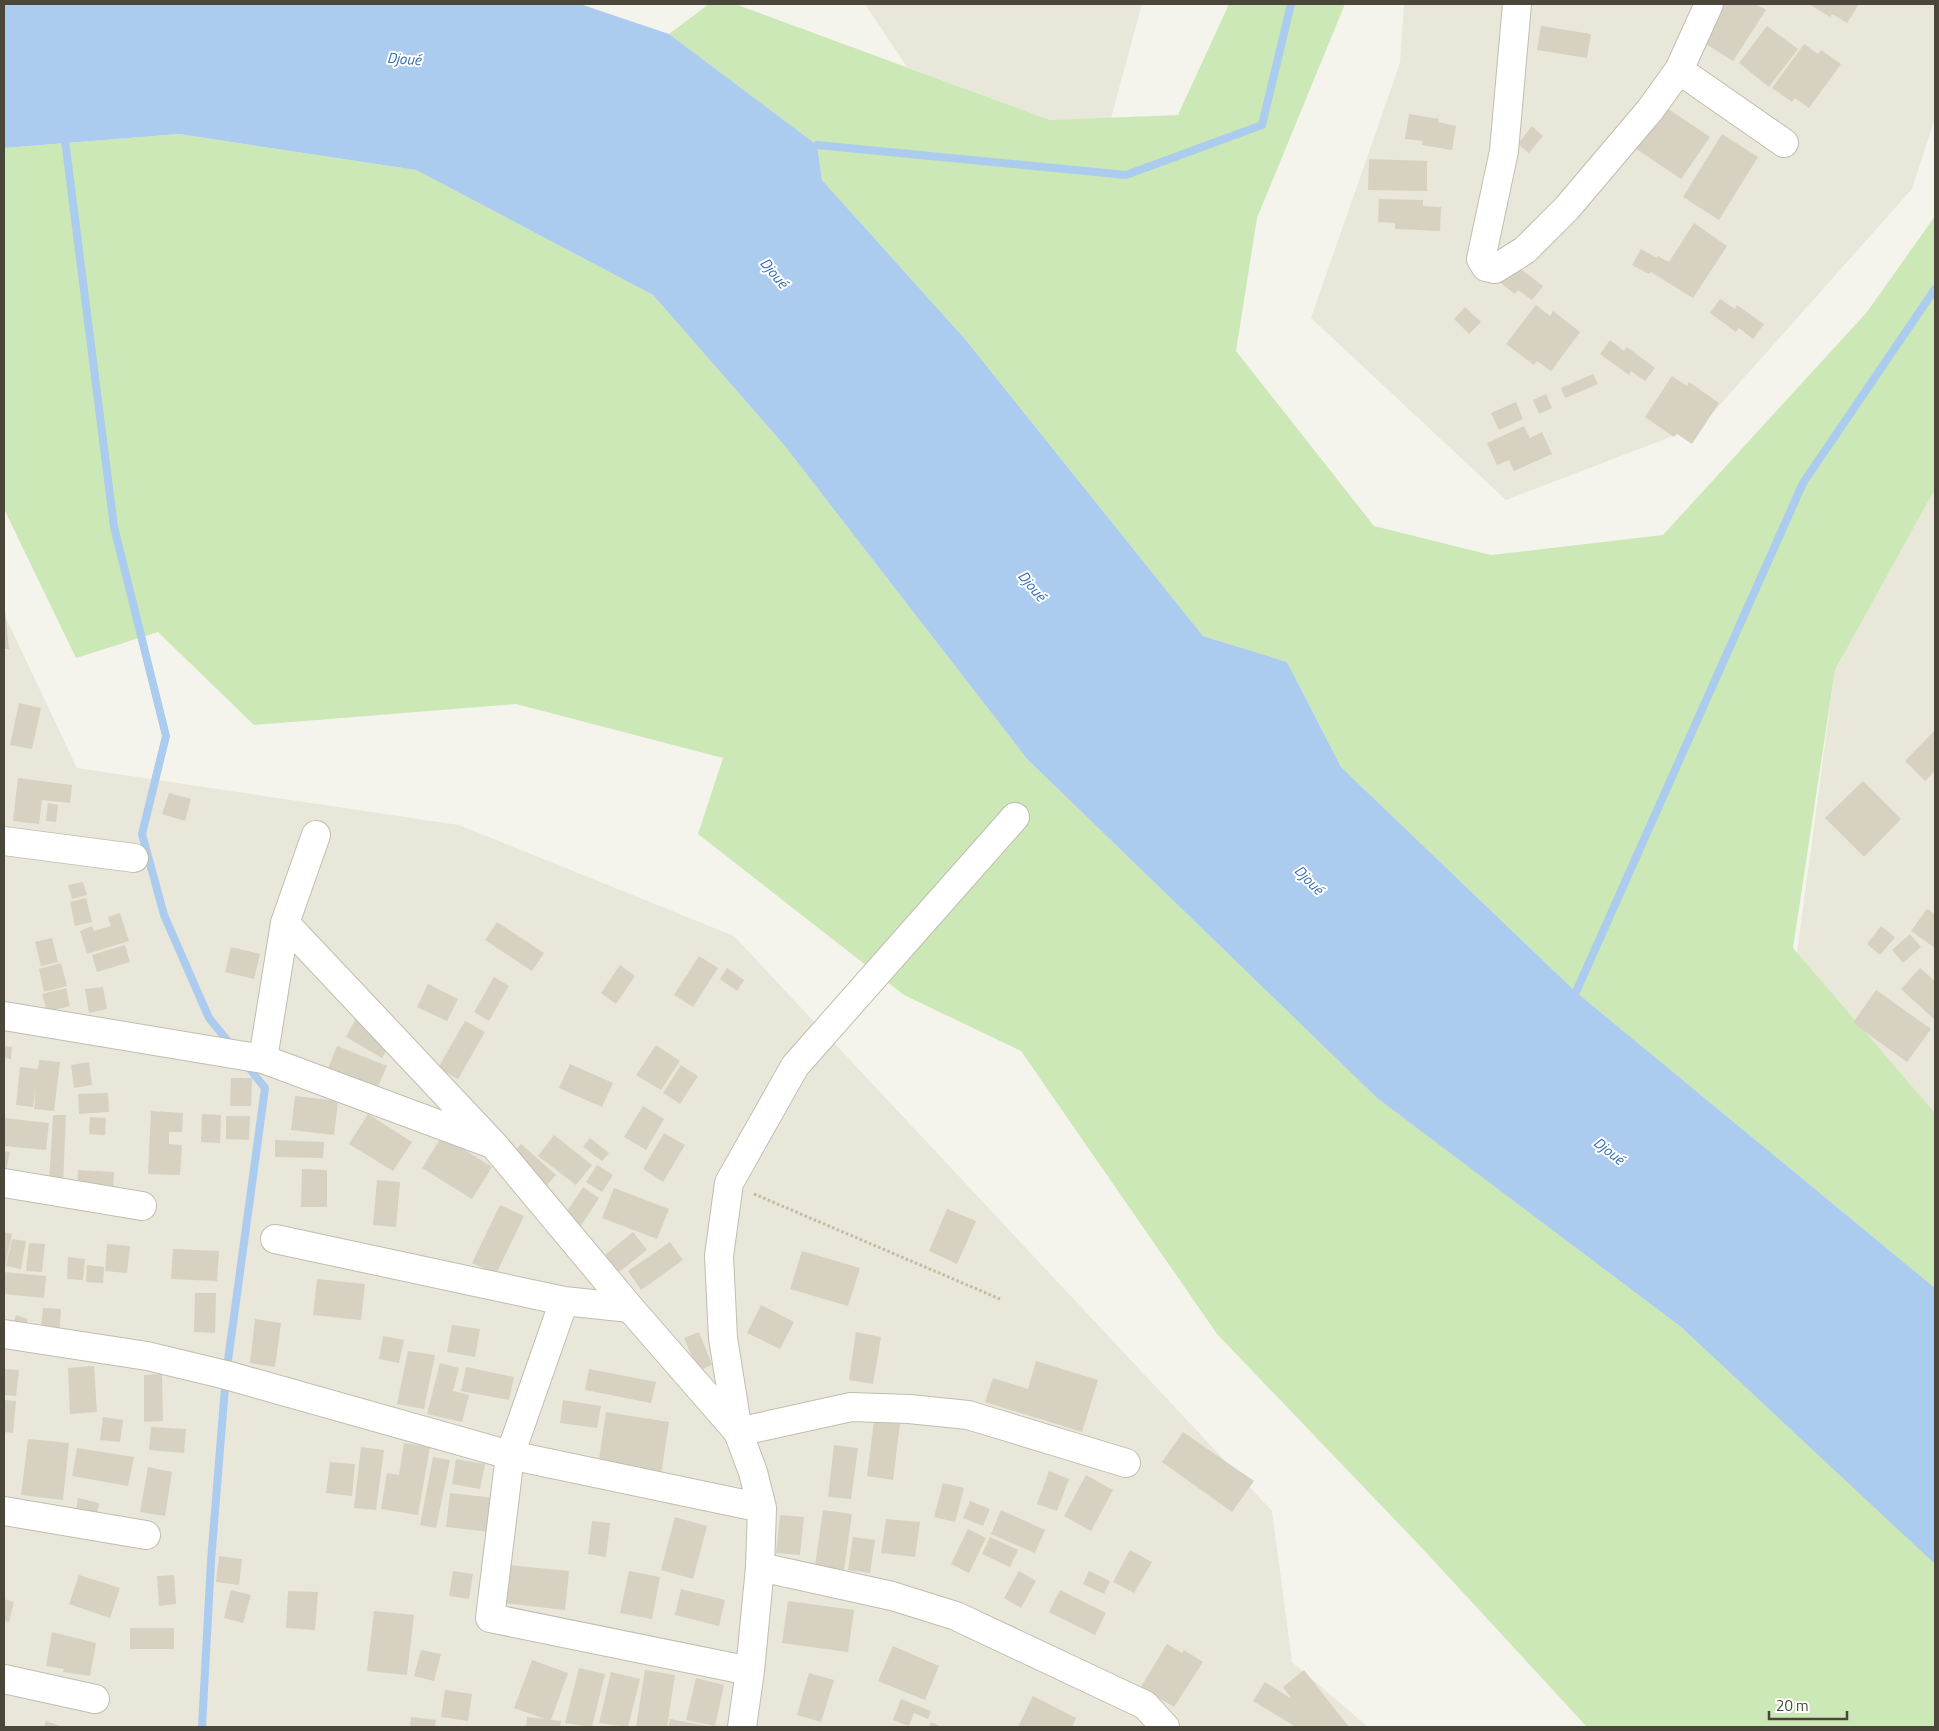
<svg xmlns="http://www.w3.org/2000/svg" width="1939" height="1731" font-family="'Titillium Web',sans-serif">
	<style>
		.residential { fill: #e9e6da }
		.green { fill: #cbe8b6 }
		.water { fill: #abcbef }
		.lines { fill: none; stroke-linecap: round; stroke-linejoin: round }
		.stream { stroke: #abcbef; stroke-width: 8 }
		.building { fill: #d7d1c1 }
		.minor-casing { stroke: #c1bdae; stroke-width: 30 }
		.path { stroke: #c2bba0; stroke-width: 3; stroke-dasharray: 2.5 2.5; stroke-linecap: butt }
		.minor { stroke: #fff; stroke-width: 28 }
		.labels { text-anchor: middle; stroke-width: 4; stroke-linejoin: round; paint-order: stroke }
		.water-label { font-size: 15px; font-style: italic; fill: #346eb4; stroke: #fff }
	</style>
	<rect width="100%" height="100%" fill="#f5f4ec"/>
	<path class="residential" d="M865,4H1142L1111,118L1050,120L907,67Z
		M1404,4H1935V118L1912,189L1702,425L1506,500L1311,318L1400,63Z
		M1935,489V1113L1797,953L1835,670Z
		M4,614L77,768L459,825L734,936L1272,1511L1292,1662L1368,1727H4Z"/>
	<path class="green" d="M709,4H735L1050,120L1178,115L1229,4H1345L1257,218L1236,351L1374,526L1491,555L1663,535L1867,312L1935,216V489L1835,670L1793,948L1935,1113V1288L1576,992L1341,767L1287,662L1203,636L965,339L822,180L817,145L669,34Z
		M179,134L416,170L653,295L784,445L1027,759L1377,1098L1681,1327L1932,1560L1935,1564V1727H1587L1421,1547L1217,1334L1021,1051L904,995L698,834L723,758L516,704L254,725L158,632L76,658L4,509V148Z"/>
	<path class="water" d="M4,4H580L669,34L817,145L822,180L965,339L1203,636L1287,662L1341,767L1576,992L1935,1288V1564L1681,1327L1377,1098L1027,759L784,445L653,295L416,170L179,134L4,148Z"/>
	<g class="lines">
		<path class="stream" d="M64,132L114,527L166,736L142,834L164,915L209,1018L231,1045
			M809,152L817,145L1126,175L1262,125L1291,4
			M1569,996L1576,992L1803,483L1935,289
			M202,1727L211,1561L226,1375L265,1088L246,1064"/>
	</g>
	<path class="building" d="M1724,4H1756L1766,10L1733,61L1701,41Z
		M1809,4H1859L1847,23L1832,14L1830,17Z
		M1541,26L1591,34L1587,58L1537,50Z
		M1767,26L1798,49L1769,87L1739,63Z
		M1804,44L1818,54L1821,50L1841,64L1809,108L1795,98L1792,102L1772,88Z
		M1658,102L1710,137L1681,179L1629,144Z
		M1409,114L1439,119L1438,122L1456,126L1452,150L1422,145L1423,141L1405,139Z
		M1532,126L1543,136L1529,153L1518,144Z
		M1722,134L1758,157L1719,220L1683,197Z
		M1369,159L1427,161V191L1368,190Z
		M1379,199L1423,200V206L1441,207L1440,231L1395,229V223L1378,222Z
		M1694,223L1727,246L1693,298L1651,272L1649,274L1632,265L1641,249L1657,258L1658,256L1669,262Z
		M1514,264L1543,286L1532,300L1518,290L1515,294L1486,272Z
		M1720,299L1735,309L1737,305L1764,324L1753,339L1739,328L1736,332L1710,313Z
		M1536,305L1550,316L1553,311L1580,332L1551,371L1537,361L1534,365L1506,344Z
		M1465,307L1481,322L1469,334L1454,319Z
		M1610,340L1624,351L1627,347L1655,368L1645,381L1631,371L1629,375L1600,354Z
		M1593,374L1598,384L1565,398L1561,388Z
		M1672,376L1687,386L1689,382L1719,403L1692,444L1677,434L1674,437L1645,417Z
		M1546,394L1552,408L1539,414L1533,400Z
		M1516,402L1523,419L1499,430L1491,413Z
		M1524,426L1530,438L1542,432L1552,454L1514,471L1509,460L1497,465L1487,443Z
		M4,600L9,649H4Z
		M19,703L41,708L32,749L10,745Z
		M1935,730V771L1925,781L1905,761Z
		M18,778L72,785L70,803L42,800L39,824L13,821Z
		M1863,781L1901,819L1864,857L1825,818Z
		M169,793L191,799L185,821L162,814Z
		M48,803L58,805L56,822L46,821Z
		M83,882L87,895L72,899L68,885Z
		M86,898L92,922L75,926L70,902Z
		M1927,909L1935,914V948L1911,931Z
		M120,913L129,941L87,954L80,931L92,926L94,931L111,926L108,917Z
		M497,922L544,953L532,971L485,940Z
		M1881,926L1895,937L1880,955L1867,944Z
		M1910,934L1921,947L1903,963L1892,950Z
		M52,938L58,962L41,966L35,942Z
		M125,945L130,962L97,972L92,955Z
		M231,947L260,954L254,979L225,972Z
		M699,956L718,968L693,1007L674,995Z
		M61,963L67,986L44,992L39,969Z
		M620,965L635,976L616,1004L601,993Z
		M727,968L744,980L737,991L720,979Z
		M1920,968L1935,981V1020L1901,989Z
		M494,977L509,986L489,1021L474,1012Z
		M428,984L458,999L447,1021L417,1007Z
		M103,987L107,1009L89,1013L85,989Z
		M66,988L70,1006L47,1012L42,994Z
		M1876,990L1931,1029L1907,1062L1853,1023Z
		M355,1020L392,1041L382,1058L346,1037Z
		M465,1021L485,1032L458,1079L438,1068Z
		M656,1045L680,1061L661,1090L636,1075Z
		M4,1046L12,1047L11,1059L4,1058Z
		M337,1046L387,1066L376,1091L327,1071Z
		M39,1060L60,1062L54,1111L34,1109L36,1086L33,1107L16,1105L20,1067L38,1069Z
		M89,1062L92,1085L74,1088L71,1065Z
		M570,1064L613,1083L602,1107L559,1088Z
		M681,1065L698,1076L680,1104L663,1093Z
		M231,1078H252L251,1106H230Z
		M108,1093L109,1112L79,1114L78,1094Z
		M295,1096L338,1101L334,1135L291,1130Z
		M643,1106L664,1119L646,1150L624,1137Z
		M151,1111L183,1113L182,1132H169V1144L182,1145L180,1175L148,1174Z
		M202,1114L221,1115L220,1143L201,1142Z
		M368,1114L412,1142L393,1171L349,1144Z
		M53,1115H66L63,1184H49Z
		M226,1116H250L249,1140L226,1139Z
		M90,1117L106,1118L105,1135L89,1134Z
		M4,1118L49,1123L46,1150L4,1146Z
		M664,1133L685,1145L663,1182L643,1169Z
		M554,1135L592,1165L576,1185L538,1156Z
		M442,1136L492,1167L472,1199L422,1168Z
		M590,1138L609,1153L602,1161L583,1147Z
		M275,1140L324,1142L323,1158L275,1157Z
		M521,1144L556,1175L547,1185L512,1154Z
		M4,1151L10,1152L5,1174H4Z
		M597,1165L613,1175L602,1192L586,1182Z
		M302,1169L327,1170V1207H301Z
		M78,1170L114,1172L113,1191L77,1189Z
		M377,1180L400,1182L396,1227L373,1225Z
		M583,1187L599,1198L580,1227L564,1216Z
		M614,1188L669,1209L657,1239L602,1218Z
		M500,1205L524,1216L496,1274L472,1263Z
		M947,1209L976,1221L957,1264L929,1251Z
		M4,1232L12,1234L5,1268H4Z
		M633,1232L647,1250L619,1272L605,1255Z
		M12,1239L26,1241L21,1269L6,1266Z
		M670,1242L683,1260L641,1290L628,1271Z
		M29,1243L45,1244L42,1272L26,1271Z
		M107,1244L130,1246L127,1273L105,1271Z
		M173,1249L219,1251L217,1281L171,1279Z
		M802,1251L860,1268L848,1306L790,1289Z
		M68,1257L85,1259L83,1280L67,1279Z
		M87,1265L104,1267L103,1283L86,1282Z
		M4,1272L46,1276L44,1298L4,1294Z
		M317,1279L365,1284L361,1320L313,1315Z
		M195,1293H216L215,1333L194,1332Z
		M761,1305L794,1322L780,1349L747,1333Z
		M43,1308L61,1309L59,1337L40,1335Z
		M16,1315L28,1319L20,1342L8,1337Z
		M255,1319L281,1323L275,1367L250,1363Z
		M452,1325L480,1329L475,1357L447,1352Z
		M699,1332L712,1365L698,1371L684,1338Z
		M856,1332L881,1337L873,1384L849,1380Z
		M383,1336L404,1340L399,1363L379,1359Z
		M408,1351L435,1355L424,1409L397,1404Z
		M1036,1361L1098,1380L1082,1432L985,1402L993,1378L1028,1389Z
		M440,1363L459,1368L453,1391L469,1395L462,1422L427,1414Z
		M94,1366L97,1412L70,1414L68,1368Z
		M466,1367L514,1377L509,1400L461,1391Z
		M4,1369L19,1370L16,1396L4,1395Z
		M589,1369L656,1382L651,1403L585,1390Z
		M162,1374L163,1421L144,1422V1375Z
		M4,1400L16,1401L13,1433L4,1432Z
		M563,1400L601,1406L597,1428L560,1423Z
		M606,1412L669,1422L661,1475L598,1466Z
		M103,1417L123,1420L120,1442L100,1440Z
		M874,1421L900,1424L893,1480L867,1476Z
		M151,1427L186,1429L184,1453L149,1450Z
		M1183,1432L1254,1481L1232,1512L1162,1462Z
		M28,1439L69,1443L63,1500L21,1495Z
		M404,1443L430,1447L418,1515L381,1509L387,1473L399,1475Z
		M834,1445L858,1448L851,1499L828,1497Z
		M361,1447L384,1450L376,1510L354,1508Z
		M77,1448L134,1457L128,1486L72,1476Z
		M433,1457L450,1460L436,1528L420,1525Z
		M456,1459L485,1464L480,1489L452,1484Z
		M330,1462L355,1464L352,1496L326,1493Z
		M148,1467L172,1472L165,1516L140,1512Z
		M1049,1471L1069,1479L1057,1511L1037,1504Z
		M1086,1475L1113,1490L1091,1531L1064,1516Z
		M943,1483L964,1488L955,1522L934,1517Z
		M450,1493L495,1498L491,1532L446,1527Z
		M78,1498L99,1503L97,1514L76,1510Z
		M970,1501L990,1509L983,1526L963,1518Z
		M823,1510L852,1514L844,1570L815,1566Z
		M1001,1510L1045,1530L1035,1553L991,1534Z
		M780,1515L804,1517L800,1555L776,1553Z
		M675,1517L707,1526L693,1579L661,1570Z
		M886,1519L920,1522L915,1557L881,1553Z
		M592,1521L610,1523L606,1557L588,1554Z
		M968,1529L986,1538L969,1573L951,1564Z
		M853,1537L875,1540L870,1573L848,1570Z
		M990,1537L1018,1550L1010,1567L982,1554Z
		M1130,1550L1152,1562L1134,1593L1113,1582Z
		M219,1556L242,1559L239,1585L216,1582Z
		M508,1565L569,1571L565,1610L503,1603Z
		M453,1571L473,1574L469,1599L449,1596Z
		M629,1571L660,1577L652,1619L620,1613Z
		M1019,1571L1036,1581L1021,1608L1004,1598Z
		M1089,1571L1110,1581L1104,1594L1083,1584Z
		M79,1575L120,1588L110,1618L69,1604Z
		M174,1575L176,1604L159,1606L157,1576Z
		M681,1589L725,1600L719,1626L675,1615Z
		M231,1590L251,1595L243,1623L224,1618Z
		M1060,1590L1106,1613L1095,1635L1049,1612Z
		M288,1591L318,1592L315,1630L286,1628Z
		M4,1599L14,1602L9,1622L4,1621Z
		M788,1601L854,1610L848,1652L782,1643Z
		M374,1611L414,1615L407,1675L367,1671Z
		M130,1628H174V1649H130Z
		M52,1632L96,1643L90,1676L63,1672L64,1669L46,1666Z
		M1167,1644L1182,1653L1184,1650L1203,1662L1174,1707L1159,1698L1157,1701L1139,1690Z
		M893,1646L939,1666L925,1700L878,1681Z
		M421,1650L441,1654L434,1681L414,1676Z
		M532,1660L568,1673L551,1720L561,1721L560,1727H526L527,1717L545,1719L514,1708Z
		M579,1668L605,1674L592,1727L565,1723Z
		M645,1670L675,1675L667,1727H636Z
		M1304,1670L1349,1727H1296L1253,1701L1265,1682L1292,1699L1283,1687Z
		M611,1672L640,1679L628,1727L599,1723Z
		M809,1673L834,1680L821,1722L797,1715Z
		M696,1678L724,1685L715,1726L686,1720Z
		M445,1690L472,1694L468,1721L441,1717Z
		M1033,1696L1076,1718L1072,1727H1018Z
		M901,1699L931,1711L928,1719L914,1713L909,1726L893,1720Z
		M411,1717L436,1720L435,1727H410Z
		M670,1719L708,1726V1727H668Z
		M46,1721L63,1727H44Z
		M931,1722L942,1727H929Z"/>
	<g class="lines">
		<defs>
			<path id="minor" d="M1517,4L1504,151L1481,259L1486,267L1495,269L1525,250L1567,208L1650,110L1679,70L1709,4
				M1679,70L1784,143
				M4,841L134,858
				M285,923L494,1145L630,1308L738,1432L851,1407L909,1409L968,1415L1126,1463
				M4,1016L263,1059L489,1143
				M263,1059L285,923L316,835
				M4,1183L142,1206
				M275,1239L564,1301L630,1308
				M564,1301L510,1455L490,1618L750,1671
				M4,1334L147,1356L226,1375L510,1455L762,1508
				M4,1511L146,1535
				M760,1567L892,1596L956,1616L1145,1705L1165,1727
				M4,1679L95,1699
				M742,1727L750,1671L760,1567L762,1508L753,1472L738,1432L723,1338L719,1256L729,1183L795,1066L1015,817"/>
		</defs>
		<use href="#minor" class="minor-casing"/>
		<path class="path" d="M754,1194L1000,1299"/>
		<use href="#minor" class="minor"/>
	</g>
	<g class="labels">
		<g class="water-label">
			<text transform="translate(404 59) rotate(4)" y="5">Djoué</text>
			<text transform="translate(774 273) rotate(50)" y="5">Djoué</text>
			<text transform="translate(1032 586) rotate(50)" y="5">Djoué</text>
			<text transform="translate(1309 880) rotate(45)" y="5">Djoué</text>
			<text transform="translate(1609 1151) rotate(38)" y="5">Djoué</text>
		</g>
	</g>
	<rect width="1939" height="1731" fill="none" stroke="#4a4639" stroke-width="10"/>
	<path d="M1769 1711v8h78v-8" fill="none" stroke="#4a4639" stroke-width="2.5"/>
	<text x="1776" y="1711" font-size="15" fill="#4a4639" stroke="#ffffff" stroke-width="4" paint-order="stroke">20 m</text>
</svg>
